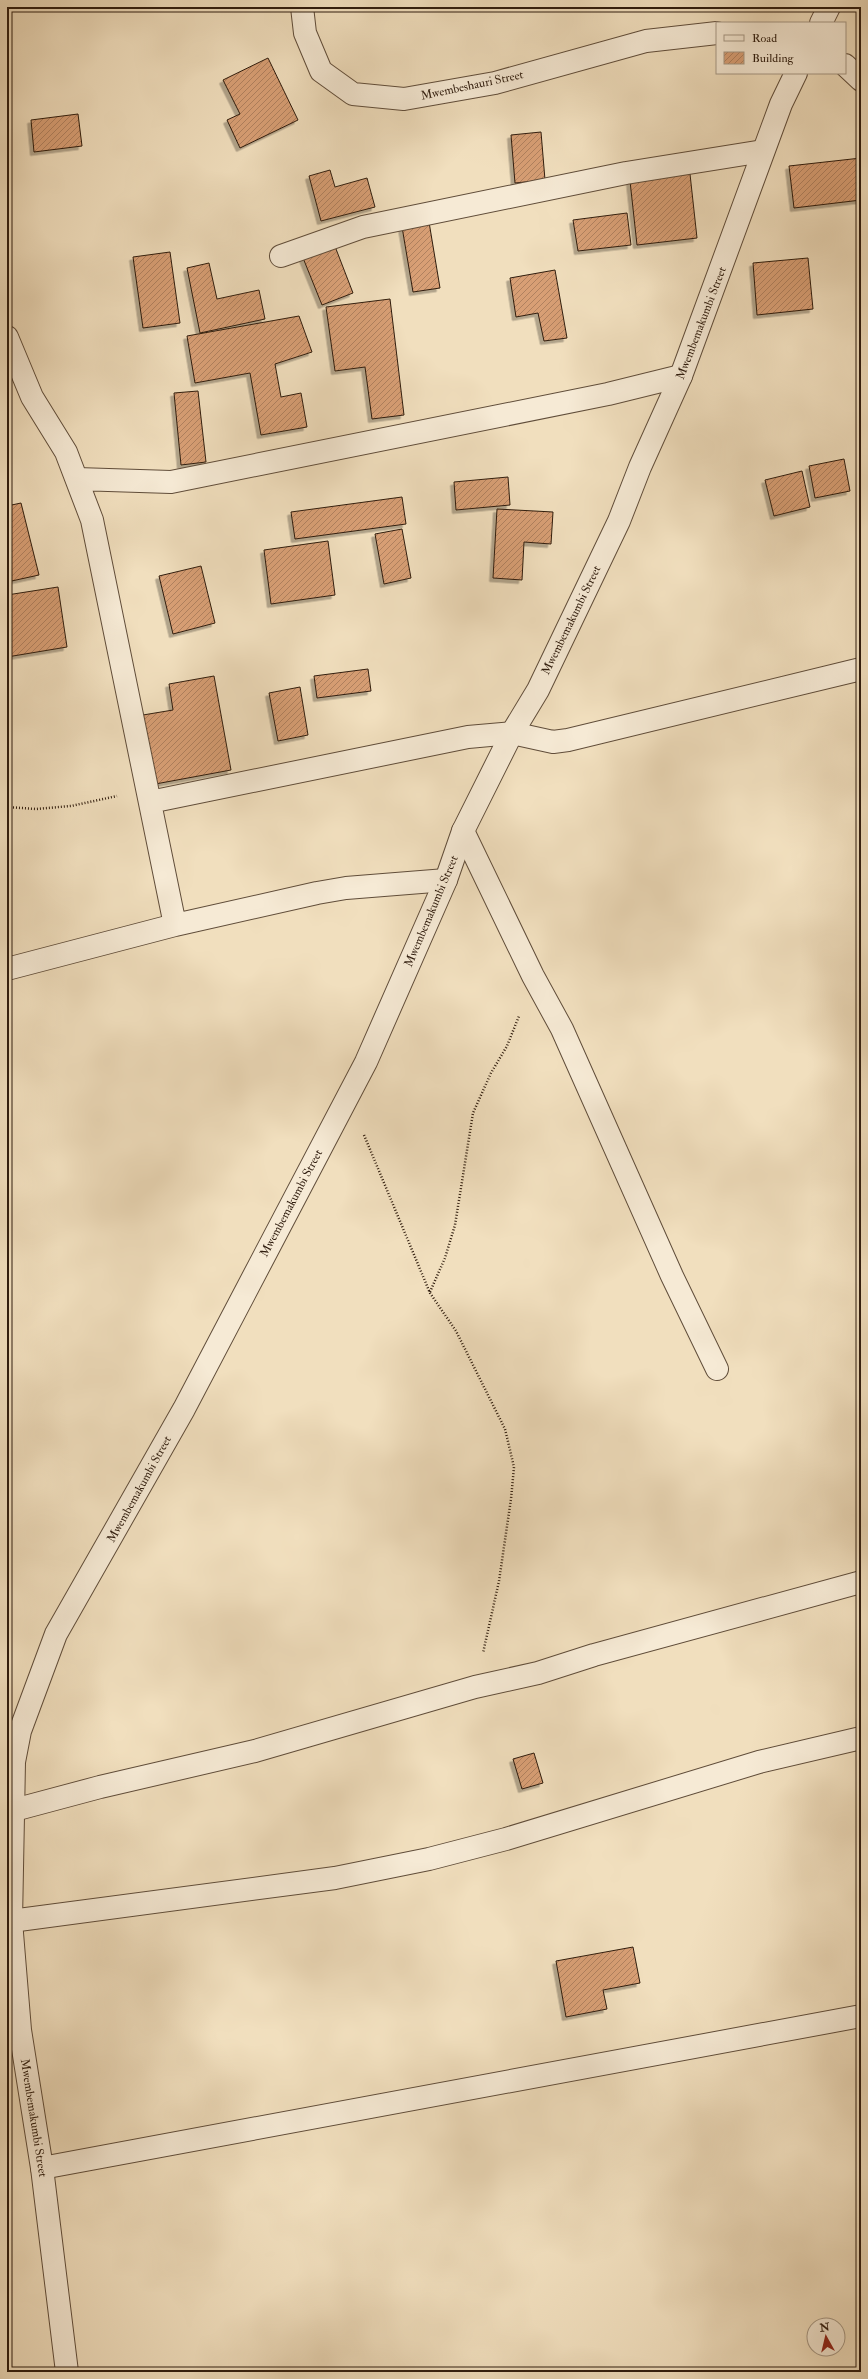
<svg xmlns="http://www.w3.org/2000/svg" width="868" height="2379" font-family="'IM FELL Double Pica',serif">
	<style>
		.building { fill: url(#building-hatch); stroke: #2f1c0e; filter: url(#shadow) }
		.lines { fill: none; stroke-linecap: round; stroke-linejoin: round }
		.minor-casing { stroke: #604d3a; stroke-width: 24 }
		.tertiary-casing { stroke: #604d3a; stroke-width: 24 }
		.path { stroke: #2f1c0e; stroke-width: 2.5; stroke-dasharray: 1 2; stroke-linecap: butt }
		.minor { stroke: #f6ead5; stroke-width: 22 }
		.tertiary { stroke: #f6ead5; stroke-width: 22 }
		.labels { text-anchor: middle; stroke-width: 3.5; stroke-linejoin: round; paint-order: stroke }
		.street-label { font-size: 12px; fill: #2f1c0e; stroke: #f6ead5 }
	</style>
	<defs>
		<pattern id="building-hatch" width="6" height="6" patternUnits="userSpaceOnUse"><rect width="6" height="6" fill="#d89f75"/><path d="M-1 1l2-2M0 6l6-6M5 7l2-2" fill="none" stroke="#b0815e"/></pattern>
		<filter id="shadow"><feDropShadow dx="-3.5" dy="3.5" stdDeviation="0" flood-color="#0004"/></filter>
	</defs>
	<rect width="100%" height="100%" fill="#f1dfbe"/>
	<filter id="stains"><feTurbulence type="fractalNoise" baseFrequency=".005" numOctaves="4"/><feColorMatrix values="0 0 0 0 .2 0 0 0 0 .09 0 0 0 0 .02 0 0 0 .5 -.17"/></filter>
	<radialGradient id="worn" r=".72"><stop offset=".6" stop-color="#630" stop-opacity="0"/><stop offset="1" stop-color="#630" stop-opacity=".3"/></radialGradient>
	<path class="building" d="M268,58L298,120L240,148L227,120L240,114L223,80Z
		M78,114L82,146L34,152L31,120Z
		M541,132L545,180L515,183L511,135Z
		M861,158V200L794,208L789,166Z
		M330,170L335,187L367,178L375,207L321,221L309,176Z
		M690,174L697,238L637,245L630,181Z
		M627,213L631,245L578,251L573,220Z
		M428,216L440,288L413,292L401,221Z
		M331,236L353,293L322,305L299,248Z
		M170,252L180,323L143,328L133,257Z
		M808,258L813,309L757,315L753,263Z
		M209,263L217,299L259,290L265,319L200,333L187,268Z
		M555,270L567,338L544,341L538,313L516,317L510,278Z
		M390,299L404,415L372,419L365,367L335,371L326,307Z
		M299,316L312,352L275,364L281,397L301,393L307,427L261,435L250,373L195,383L187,336Z
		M198,391L206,462L181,465L174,393Z
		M844,459L850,491L815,498L809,466Z
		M802,471L810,507L774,516L765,480Z
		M508,477L510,505L456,510L454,482Z
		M402,497L406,524L295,539L291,512Z
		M21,503L39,575L7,582V506Z
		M497,509L553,512L551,544L524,542L522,580L493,578Z
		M402,529L411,578L384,584L375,534Z
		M328,541L335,595L271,604L264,550Z
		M201,566L215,623L173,634L159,576Z
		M58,587L67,647L7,657V595Z
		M368,669L371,691L317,698L314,676Z
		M214,676L231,770L150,785L137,716L173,710L169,684Z
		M300,687L308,735L278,741L269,693Z
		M534,1753L543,1783L522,1789L513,1759Z
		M633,1947L640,1983L603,1990L607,2009L566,2017L556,1961Z"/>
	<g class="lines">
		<defs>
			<path id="minor" d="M845,65L861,80
				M281,256L363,227L626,173L763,151
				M7,337L32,397L66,452L92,520L175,925
				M77,479L171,482L608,394L681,376
				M150,802L468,737L512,733L553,742L568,740L861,669
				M463,831L533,976L562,1029L672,1276L717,1369
				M7,969L175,925L317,893L346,888L446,880
				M14,1810L100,1787L255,1751L475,1687L538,1673L594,1655L861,1582
				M11,1921L335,1878L429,1859L506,1839L759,1762L861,1738
				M42,2168L861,2016"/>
			<path id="tertiary" d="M302,7L305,33L321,71L353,94L404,99L495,83L646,41L717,33
				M821,23L829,7
				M67,2372L42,2168L20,2030L11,1921L14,1762L20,1731L56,1634L184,1409L366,1062L446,880L463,831L512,733L538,690L619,521L640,467L681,376L781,104L796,73"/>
		</defs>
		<use href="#minor" class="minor-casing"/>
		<use href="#tertiary" class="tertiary-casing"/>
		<path class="path" d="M7,807L36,809L71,806L117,796
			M364,1135L430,1293L456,1331L505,1429L514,1467L511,1499L499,1581L483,1653
			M430,1292L445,1258L455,1225L473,1113L491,1073L507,1046L519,1016"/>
		<use href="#minor" class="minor"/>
		<use href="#tertiary" class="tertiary"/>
	</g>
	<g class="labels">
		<g class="street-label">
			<text transform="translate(472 85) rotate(-12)" y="4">Mwembeshauri Street</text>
			<text transform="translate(701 323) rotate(-69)" y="4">Mwembemakumbi Street</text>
			<text transform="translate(571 620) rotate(-64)" y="4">Mwembemakumbi Street</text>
			<text transform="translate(431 911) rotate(-67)" y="4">Mwembemakumbi Street</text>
			<text transform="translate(291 1203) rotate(-62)" y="4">Mwembemakumbi Street</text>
			<text transform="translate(139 1489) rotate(-61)" y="4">Mwembemakumbi Street</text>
			<text transform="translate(34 2118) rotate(81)" y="4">Mwembemakumbi Street</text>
		</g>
	</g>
	<rect width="868" height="2379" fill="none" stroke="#f1dfbe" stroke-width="24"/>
	<rect x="8" y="8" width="852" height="2363" fill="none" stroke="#2f1c0e" stroke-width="2"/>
	<rect x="12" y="12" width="844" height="2355" fill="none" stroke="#2f1c0e"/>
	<rect x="716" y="22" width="130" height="52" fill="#f6ead5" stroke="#a69885"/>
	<rect x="724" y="35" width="20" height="6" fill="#f6ead5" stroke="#a69885"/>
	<text x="752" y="42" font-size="12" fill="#2f1c0e">Road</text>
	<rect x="724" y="52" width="20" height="12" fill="url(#building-hatch)" stroke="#a69885"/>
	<text x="752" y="62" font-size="12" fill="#2f1c0e">Building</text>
	<g transform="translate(826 2337) rotate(352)"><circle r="19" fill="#f6ead5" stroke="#a69885"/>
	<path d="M0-3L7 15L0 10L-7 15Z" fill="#8f2418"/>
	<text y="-6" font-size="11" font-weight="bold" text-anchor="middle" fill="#2f1c0e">N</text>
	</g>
	<rect width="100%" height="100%" filter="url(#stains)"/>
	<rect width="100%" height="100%" fill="url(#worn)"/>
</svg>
